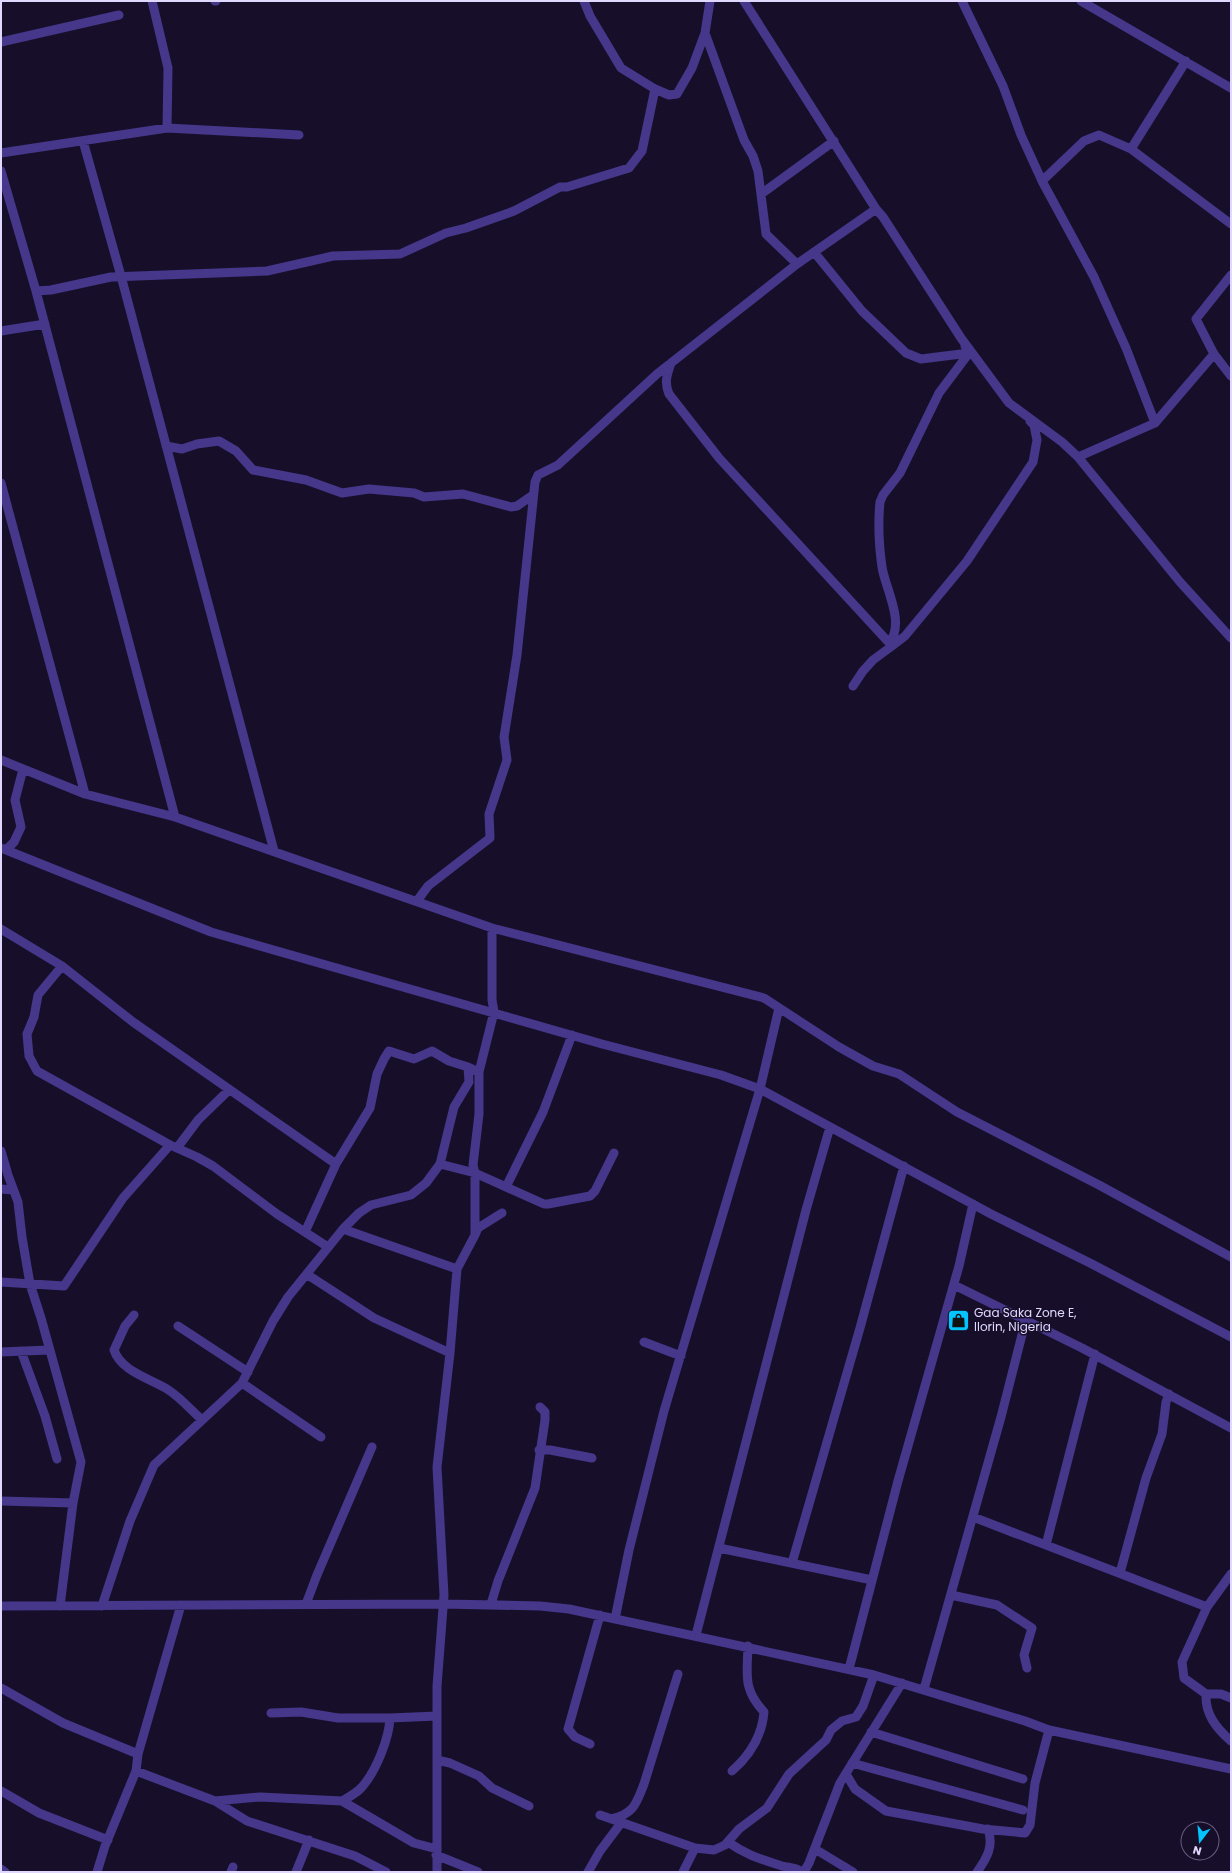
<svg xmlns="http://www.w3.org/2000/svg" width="1232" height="1873" font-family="Poppins,sans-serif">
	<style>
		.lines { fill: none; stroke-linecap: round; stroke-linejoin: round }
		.minor { stroke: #46378b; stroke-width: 9 }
		.labels { text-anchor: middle; stroke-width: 3; stroke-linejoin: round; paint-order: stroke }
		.poi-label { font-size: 12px; fill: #e1d8ff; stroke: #170f2a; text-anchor: start }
	</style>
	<rect width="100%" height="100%" fill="#170f2a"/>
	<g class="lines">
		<path class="minor" d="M152,1L168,68L167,128
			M215,1H216
			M584,1L590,16L621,68L655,89
			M744,1L876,209L883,217L961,338L1009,403L1062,442L1078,457L1180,582L1231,638
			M962,1L1003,86L1021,135L1042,181L1094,277L1126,348L1155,423
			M1081,1L1231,88
			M705,33L744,140L753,156L758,171L766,234L797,264
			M1,42L119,15
			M1186,61L1131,149L1231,224
			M83,141L121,276L274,851
			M1,153L167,128L299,135
			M1,171L36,291
			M1042,181L1084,141L1099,135L1131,149
			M761,194L834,141
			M814,252L862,311L906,353L921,359L969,353
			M1231,275L1196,319L1214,354L1231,376
			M1,331L45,324
			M671,363C667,375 664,382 669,394L719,458L892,646L905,636L967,561L1033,462L1037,440L1034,425L1030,421
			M166,446L182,449L197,444L219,441L236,451L253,470L306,480L342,493L369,489L414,493L424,497L463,494L511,507L517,506L533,495
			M1078,457L1155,423L1214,354
			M1,483L85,794
			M889,643C906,623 885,588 882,567C879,546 878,522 880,502L883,495L900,473L939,393L969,353L965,346
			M853,686L863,671L873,660L892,646
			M1,760L85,794L175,817L492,928L764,998L839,1047L873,1066L899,1074L957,1112L1099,1185L1231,1257
			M175,817L36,291L51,290L111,277L267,271L333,256L400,254L446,233L466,228L514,211L560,187H567L629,168L642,151L655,89L669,95L677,94L692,68L705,33L710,1
			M1,848L211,932L602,1044L721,1075L760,1089L991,1214L1090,1263L1231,1337
			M6,850L14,842L21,827L15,800L23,769
			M417,901L428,886L490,838L489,814L507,760L504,737L517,655L535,482L538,475L558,465L657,374L797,264L876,209
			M1,929L62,966L133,1022L336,1164
			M62,966L38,995L34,1017L27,1034L29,1056L37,1071L170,1145L197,1157L213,1166L277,1214L328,1247
			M177,1148L198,1120L229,1090
			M1,1151L8,1175L18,1202L22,1237L30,1284L41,1318L81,1462L73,1503L60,1606
			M440,1164L475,1173L544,1204H548L590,1196L595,1191L614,1153
			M506,1187L543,1112L572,1035
			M1,1189L13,1190
			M343,1229L457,1269
			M305,1232L336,1164L370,1108L377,1074L384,1059L389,1051L414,1059L432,1051L449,1061L468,1067
			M475,1235L478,1228L502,1213
			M308,1275L374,1318L450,1353
			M1,1282L64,1286L123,1198L170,1145
			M954,1285L1082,1348L1231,1428
			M134,1315L125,1326L114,1350C121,1371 149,1378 167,1389C180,1397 191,1410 202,1420
			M178,1326L248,1372
			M644,1342L681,1356
			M21,1351L45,1416L57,1459
			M1,1352L49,1350
			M242,1383L321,1437
			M539,1450H550L592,1458
			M1,1501L73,1503
			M973,1517L1207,1607L1231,1574
			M1046,1545L1095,1354
			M719,1548L872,1580
			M792,1563L860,1328L904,1166
			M1120,1573L1146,1478L1162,1434L1166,1402L1169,1394
			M951,1595L997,1605L1032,1628L1024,1655L1027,1668
			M306,1604L317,1575L372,1447
			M491,1604L498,1581L535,1488L545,1420V1412L540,1407
			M181,1605L138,1754L136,1771L215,1801L260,1797L342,1801L414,1843L437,1849
			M1,1606L444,1604L540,1606L569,1609L874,1675L1025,1721L1049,1730L1231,1769
			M102,1606L130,1521L154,1465L242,1383L273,1321L288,1297L343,1229L359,1213L371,1205L411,1195L426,1183L440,1164L454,1107L469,1082L468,1067L479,1072
			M1207,1607L1182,1662L1184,1678L1206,1694C1205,1714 1216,1728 1231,1741
			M615,1619L629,1550L664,1411L760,1089L779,1008
			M696,1635L806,1210L830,1127
			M849,1669L898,1481L959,1266L973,1204
			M1,1688L63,1723L138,1754
			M924,1689L1001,1417L1026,1319
			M1206,1694H1221L1231,1698
			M271,1713L301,1712L338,1718H390
			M871,1732L1023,1779
			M590,1744L575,1737L568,1729L600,1615
			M437,1760L450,1763L479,1776L492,1788L529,1806
			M852,1763L1023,1810
			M732,1771C750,1755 762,1737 764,1712C743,1689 747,1676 748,1646
			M846,1774L855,1789L886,1811L983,1829L1025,1833L1030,1825L1035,1783L1049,1730
			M1,1791L39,1813L108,1840
			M215,1801L247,1821L355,1856L386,1872
			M342,1801C349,1797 357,1793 362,1787C376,1771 389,1739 390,1718L437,1716
			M600,1815L695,1848L714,1850L725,1845L739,1829L767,1808L789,1774L826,1740L831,1730L842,1721L856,1717L863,1706L874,1675
			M611,1819C634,1814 636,1804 644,1784L678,1674
			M728,1842C746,1855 761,1859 782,1866C789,1868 795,1867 802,1872
			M815,1849L853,1872
			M436,1855L478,1872
			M1,1869L5,1872
			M97,1872L105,1846L136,1771
			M231,1872L233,1867
			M296,1872L309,1840
			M437,1872V1686L444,1595L437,1467L450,1353L457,1269L475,1235V1173L473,1165L479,1114V1072L494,1012L492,1000V928
			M588,1872L600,1851L621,1823
			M683,1872L695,1848
			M804,1872L809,1863L840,1783L902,1683
			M977,1872C987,1858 994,1846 988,1829"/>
	</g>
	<defs>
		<symbol id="shop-square" viewBox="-11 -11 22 22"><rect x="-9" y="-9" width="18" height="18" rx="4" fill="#04c4ff" stroke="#170f2a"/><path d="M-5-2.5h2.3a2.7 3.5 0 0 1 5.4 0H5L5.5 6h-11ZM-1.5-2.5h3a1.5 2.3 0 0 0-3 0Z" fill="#111"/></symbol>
	</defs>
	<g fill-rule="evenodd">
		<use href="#shop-square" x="946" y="1308" width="25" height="25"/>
	</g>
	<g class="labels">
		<g class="poi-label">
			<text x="974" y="1317">Gaa Saka Zone E,<tspan x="974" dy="14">Ilorin, Nigeria</tspan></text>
		</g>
	</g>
	<rect width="1232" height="1873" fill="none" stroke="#e1d8ff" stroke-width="4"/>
	<g transform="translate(1200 1841) rotate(196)"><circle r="19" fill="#170f2a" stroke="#685f7f"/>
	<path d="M0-3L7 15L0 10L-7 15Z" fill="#04c4ff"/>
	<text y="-6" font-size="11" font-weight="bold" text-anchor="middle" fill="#e1d8ff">N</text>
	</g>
</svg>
